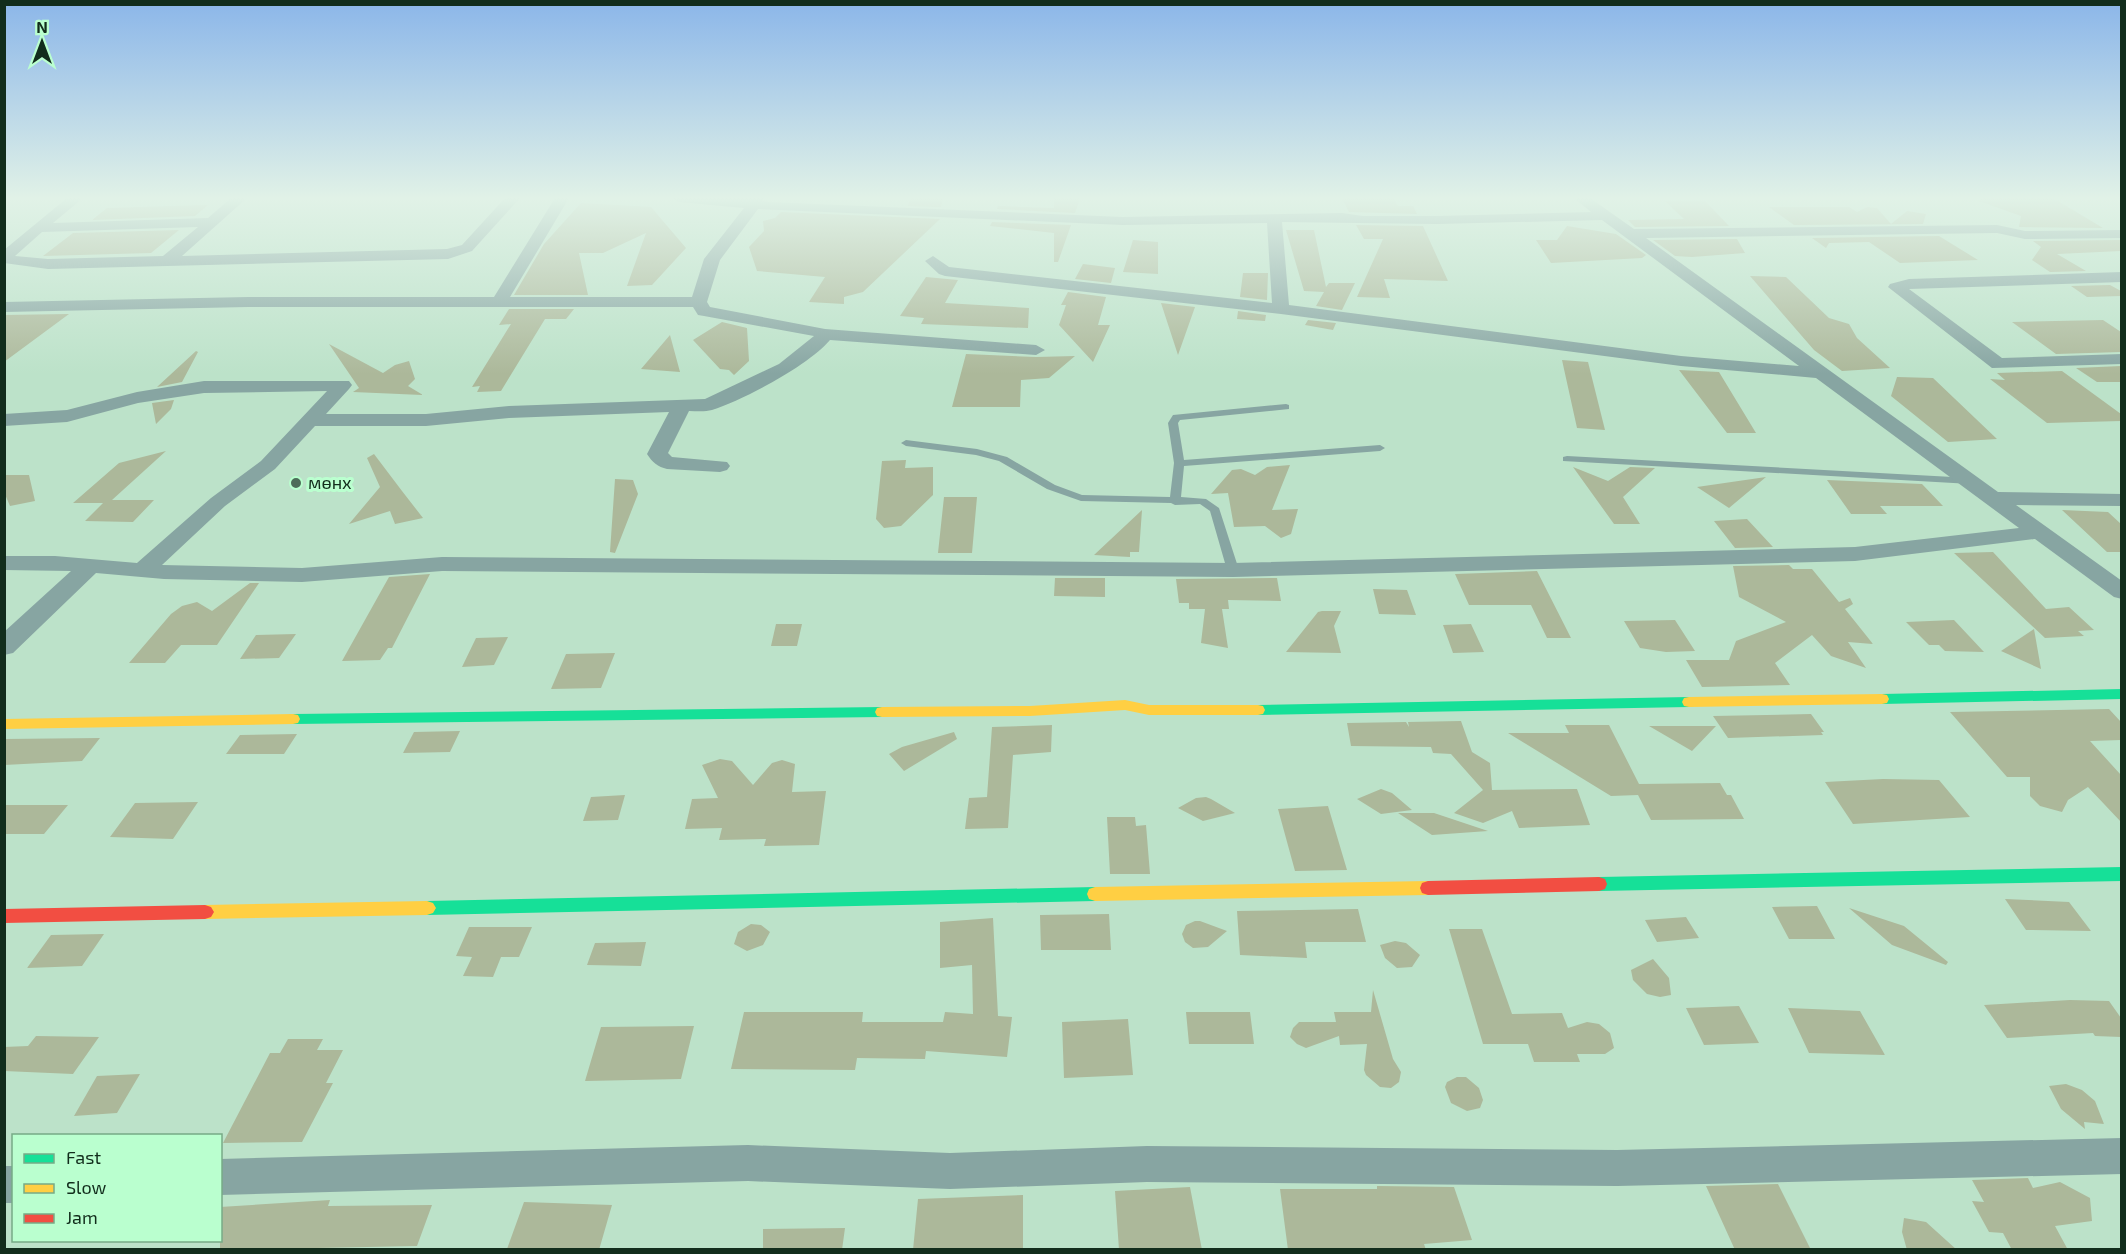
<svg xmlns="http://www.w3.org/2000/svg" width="2126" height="1254" font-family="'Exo 2',sans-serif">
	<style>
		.building { fill: #acb89a }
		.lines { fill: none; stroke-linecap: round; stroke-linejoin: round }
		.lane { fill: #87a5a2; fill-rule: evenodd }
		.street { fill: #87a5a2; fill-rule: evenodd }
		.fast { fill: #16e098; fill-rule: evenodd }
		.slow { fill: #ffcf43; fill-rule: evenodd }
		.jam { fill: #f24e42; fill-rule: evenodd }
		.poi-dot { fill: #4e6c59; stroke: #baffcf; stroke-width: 2 }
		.labels { text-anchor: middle; stroke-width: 6; stroke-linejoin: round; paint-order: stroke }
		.poi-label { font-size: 18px; fill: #122d1c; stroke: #baffcf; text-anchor: start }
	</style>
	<rect width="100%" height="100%" fill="#bce2c9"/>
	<path class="building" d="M910,198H943L941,207L908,206Z
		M1054,198H1080L1075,213L997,209L998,206L1054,208Z
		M1342,198H1393L1398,206H1413L1417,214L1349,212Z
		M1980,198H2053L2103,228L2019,227L2021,216L1979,201Z
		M1665,201H1705L1729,226L1635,227L1628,220L1684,219Z
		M581,203L651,207L686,248L652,285L627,286L646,233L603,253H579L588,295H514L544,244Z
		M208,205L195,216L92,220L107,208Z
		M1769,207H1849L1857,212L1867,207L1877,208L1891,224L1907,211L1926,214L1923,224L1794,225Z
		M781,212L940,219L863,292L844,297V304L809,302L825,277L757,271L749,247L764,231L763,221L775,218Z
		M992,222L1071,225L1058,262H1054V233L990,226Z
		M1356,225L1423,226L1448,281L1384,279L1390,298L1357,297L1383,239H1364Z
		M1567,226L1616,234L1646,255L1642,258L1551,263L1536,240H1557Z
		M179,230L151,253L43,256L73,233Z
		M1286,230H1314L1326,287L1329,283H1355L1342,310L1316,306L1324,292L1304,291Z
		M1939,236L1978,260L1900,263L1869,242L1829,243L1826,248L1812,238Z
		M1737,239L1745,253L1692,257L1675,256L1653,240Z
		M1133,240L1158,242V274L1123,272Z
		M2121,240V251L2057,254L2086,271L2050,272L2032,260L2041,247L2033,241Z
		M1083,264L1115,268L1111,283L1075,279Z
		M1243,273H1268L1267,300L1240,297Z
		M1750,276L1786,277L1829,318L1849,324L1857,338L1890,368L1842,371L1814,350Z
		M926,277L958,280L945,303L1029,308L1028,328L921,324L924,318L900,316Z
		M2110,285L2121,291V296L2087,297L2071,286Z
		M1068,292L1106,297L1098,325H1110L1093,362L1059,325L1066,305H1061Z
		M1161,303L1195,307L1178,355Z
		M509,309H574L566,319H545L501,391L477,392L480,386L472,387L511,324L499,325Z
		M1238,311L1266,315L1265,321L1237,319Z
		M69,314L4,362V315Z
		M1308,320L1336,323L1333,330L1305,325Z
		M2103,320L2121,332V352L2056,354L2012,322Z
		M722,322L747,328L749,361L734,375L729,370L720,369L693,340Z
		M670,335L680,372L641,369Z
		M329,344L383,373L395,365L409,361L415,379L408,386L423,395L353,392L359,388Z
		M196,351L198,352L182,382L157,387Z
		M966,354L1036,357L1075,356L1049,378L1021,380L1020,407H952Z
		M1562,360L1588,362L1605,430L1577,428Z
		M2121,366V382H2097L2076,368Z
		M1679,370L1719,372L1756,433H1727Z
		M2062,371L2121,414V421L2047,423L1990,379L2005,380L1997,373Z
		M1897,377L1933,378L1997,439L1948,442L1891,396Z
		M174,400L171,409L156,424L152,403Z
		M166,451L112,500H154L133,522L85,521L103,503H73L119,463Z
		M374,454L402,491L423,518L395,524L390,511L349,524L380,487L367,458Z
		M906,460L905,468L933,467V495L901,526L884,528L876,519L882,461Z
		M1290,465L1272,510L1298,509L1291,534L1281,538L1265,526L1234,527L1228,493L1211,494L1232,470L1241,469L1255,475L1267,467Z
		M1573,467L1608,481L1630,467L1655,468L1623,497L1640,524H1614Z
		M4,475H29L35,501L10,506L4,492Z
		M1766,477L1729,508L1697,487Z
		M615,479L633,480L638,494L615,553L610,552Z
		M1827,480L1922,484L1943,506H1880L1887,514H1851Z
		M944,497H977L972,553H938Z
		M1142,510L1139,552H1130V557L1094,555Z
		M2062,510L2108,512L2121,524V552H2107Z
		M1747,519L1773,547L1735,548L1714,521Z
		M1993,552L2046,609L2069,607L2094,630L2078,631L2084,636L2045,638L1954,553Z
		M1789,565L1793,569H1812L1839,602L1850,598L1853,604L1845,609L1873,644L1848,642L1866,668L1831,656L1812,635L1775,663L1790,685L1702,687L1686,660H1729L1736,641L1786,622L1739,597L1733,566Z
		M1537,571L1571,638H1547L1531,605H1469L1455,574Z
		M430,574L392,648H388L380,660L342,661L389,577Z
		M1055,578H1105V597L1054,596Z
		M1277,578L1281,601L1228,600L1229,609H1222L1228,648L1201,643L1205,609H1189V603H1179L1176,579Z
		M250,583H259L217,645H181L165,663H129L171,614L182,606L197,602L212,611Z
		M1373,589L1407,590L1416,615L1379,614Z
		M1322,611H1341L1334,626L1341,653L1286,652L1318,612Z
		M1675,620L1695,651L1666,652L1640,648L1624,621Z
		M1954,620L1984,652L1945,651L1939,645H1929L1906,622Z
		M776,624H802L797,646H771Z
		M1471,624L1484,652L1453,653L1443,625Z
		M2034,629L2041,669L2001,651Z
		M296,634L279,658L240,659L256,635Z
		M508,637L494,665L462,667L476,638Z
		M615,653L601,688L551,689L566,654Z
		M2109,709L2121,722V740L2090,741L2121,775V822L2088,787L2068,800L2062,812L2040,806L2030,796V777H2007L1950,712Z
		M1811,714L1824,732H1821L1823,735L1728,738L1713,716Z
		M1461,721L1472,752L1490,763L1492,790L1577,789L1590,825L1519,828L1512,811L1483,823L1454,813L1483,790L1451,754L1433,753L1431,747L1351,746L1347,723L1406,722L1409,727L1408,722Z
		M1052,725L1051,752L1013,755L1008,828L965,829L969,798L987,797L992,727Z
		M1565,725H1609L1639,784L1720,783L1727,795H1731L1744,819L1651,820L1638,795L1611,796L1508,733H1569Z
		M1649,726H1716L1692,751Z
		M460,731L450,752L403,753L414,732Z
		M954,732L957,739L904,771L889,754L902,747Z
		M297,734L284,754H226L240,735Z
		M100,738L82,761L4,765V739Z
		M720,759L732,761L753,785L772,763L782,760L795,764L792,792L826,791L819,845L764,846L766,839L719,840L722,828L685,829L692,799L718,798L702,765Z
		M1883,779L1939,780L1970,817L1853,824L1825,782Z
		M1381,789L1392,793L1412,810L1381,814L1357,799Z
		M625,795L618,820L583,821L591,797Z
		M1206,797L1211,799L1235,813L1203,821L1178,808L1196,798Z
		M198,802L173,839L110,837L135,803Z
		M4,805H68L44,834H4Z
		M1328,806L1347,870L1295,871L1278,809Z
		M1398,813H1434L1488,831L1432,835Z
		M1107,817H1135L1136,826L1146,825L1150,874H1110Z
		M2005,899L2069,902L2091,931L2026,930Z
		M1817,906L1835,939H1789L1772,907Z
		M1849,908L1904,926L1948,962L1946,965L1892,945Z
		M1358,909L1366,942H1305L1307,958L1240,955L1237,911Z
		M1109,914L1111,950H1041L1040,915Z
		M1686,917L1699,938L1657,942L1645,920Z
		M993,918L998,1016L1012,1017L1007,1057L926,1051L925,1059L857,1058L855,1070L731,1069L744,1012H863L862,1022H943L945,1012L973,1014L972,965L940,968V922Z
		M1195,921H1200L1227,931L1208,947L1193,948L1185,942L1182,934L1186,925Z
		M751,924L761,925L770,932L763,945L747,951L734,944L738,932Z
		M469,927H532L519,957H501L493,977L463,976L472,957L456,956Z
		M1449,929H1482L1512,1014L1562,1013L1568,1028L1587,1022L1599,1024L1610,1033L1614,1048L1605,1054H1577L1580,1062H1534L1528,1044H1483Z
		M104,934L82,966L27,968L51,935Z
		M1395,941L1406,943L1420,955L1412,967L1397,968L1385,958L1380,945Z
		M646,942L641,966L587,965L595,943Z
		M1653,959L1669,978L1671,995L1660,997L1647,994L1633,980L1631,970Z
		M1373,990L1393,1059L1401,1072L1399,1082L1391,1088L1380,1087L1366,1075L1364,1070L1367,1044L1340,1045L1339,1036L1306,1048L1297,1044L1290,1037L1293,1028L1299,1022H1336L1334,1012H1371Z
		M2070,1000L2109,1001L2121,1018V1037L2095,1036L2093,1033L2007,1038L1984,1005Z
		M1739,1006L1759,1043L1704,1045L1686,1008Z
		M1788,1008L1860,1011L1885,1055L1809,1053Z
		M1186,1012H1250L1254,1044H1189Z
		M1128,1019L1133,1075L1064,1078L1062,1022Z
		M694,1026L681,1079L585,1081L601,1027Z
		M36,1036L99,1037L73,1074L4,1071V1047L28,1046Z
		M288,1039H323L317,1050H343L326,1083H333L302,1142L223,1143L270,1053H280Z
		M140,1074L117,1113L74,1116L97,1076Z
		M1457,1077H1466L1479,1088L1483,1100L1480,1108L1467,1111L1451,1103L1445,1087L1447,1082Z
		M2066,1084L2082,1090L2095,1101L2104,1124L2084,1122L2085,1129L2061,1109L2049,1086Z
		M2028,1178L2033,1188L2060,1182L2090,1198L2092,1221L2055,1226L2068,1250H2012L2003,1233L1989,1232L1972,1201L1984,1202L1972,1180Z
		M1778,1184L1811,1250H1735L1706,1186Z
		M1377,1186L1454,1187L1472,1240L1424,1244L1426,1250H1288L1280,1189H1377Z
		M1190,1187L1202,1250H1119L1115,1191Z
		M1023,1195V1250H913L918,1199Z
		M330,1200L328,1206L432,1205L417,1246L220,1250V1207Z
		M524,1202L612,1205L599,1250L507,1249Z
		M1904,1218L1926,1222L1957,1250H1907L1902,1232Z
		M845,1228L842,1250H763V1229Z"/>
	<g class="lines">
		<path class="lane" d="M1286,404L1289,405V409L1180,420L1178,423L1184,460L1380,445L1385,448L1380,451L1184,466L1181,497L1206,499L1219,508L1239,570L1233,574L1227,570L1210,511L1200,504L1175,505L1171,503L1081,501L1047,489L999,461L976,455L906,446L901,443L906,440L977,449L1007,457L1055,485L1082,495L1170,497L1174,463L1168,423L1173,415Z
			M1567,456L1971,478L1976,481L1971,484L1563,461V457Z"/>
		<path class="street" d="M67,198H83L53,223L208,218L231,198H247L182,256L447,249L462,245L505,198H520L472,251L448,259L48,269L4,263V250ZM198,227L163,256L48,259L15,256L42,232Z
			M555,198H569L510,297H692L704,259L744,208L679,202L672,198H763V201L768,202L1123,217L1342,213L1363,216H1437L1591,212L1574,198H1590L1634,229L1997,225L2025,231L2122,230V238L2025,239L1997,233L1646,238L1998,492L2122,494V506L2016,505L2122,581V599L2114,597L2035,539L1855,561L1233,577L442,571L302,582L164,579L96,573L13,653L4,655V632L71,571L4,570V556H55L137,563L211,498L261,461L327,391L204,393L138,403L67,422L4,426V414L67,410L137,392L204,381H349L352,385L349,389L326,414H426L509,406L705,399L779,364L814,336L704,316L698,315L693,307H248L4,312V302L248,297H494ZM758,209L1123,225L1267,223L1272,303L949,267L933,256L925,261L939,274L945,276L1281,314L1681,366L1816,378L2019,528L1855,547L1233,563L442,557L302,568L162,565L225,506L275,469L315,426H426L509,418L669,412L647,454C652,462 658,467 667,469L720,472L727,470L730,466L727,462L672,457L668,453L689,411C696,411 705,412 712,410C744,400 809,365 830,340L1036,355L1045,350L1036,345L825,329L710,307L707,302L720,260ZM1602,220L1799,366L1681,356L1289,305L1282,222L1437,224Z
			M2122,272V282L1909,289L2002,358L2122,354V364L1992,368L1888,287L1890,284L1909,279Z
			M2122,1138V1174L1617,1186L1147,1182L950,1189L748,1181L220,1195V1159L748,1145L950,1153L1147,1146L1617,1150Z
			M4,1166H14V1203H4Z"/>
		<path class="fast" d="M2122,689V699L1882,704L1877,703L1875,699L1877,695L1882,694Z
			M1689,697L1694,698L1696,702L1694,706L1689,707L1258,715L1253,714L1251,710L1253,706L1258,705Z
			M882,707L887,708L889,712L887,716L882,717L293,724L288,723L286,719L288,715L293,714Z
			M2122,867V881L1599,891L1593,889L1591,884L1593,879L1599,877Z
			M1095,887L1101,889L1103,894L1101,899L1095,901L427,915L421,913L418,908L421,903L427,901Z"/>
		<path class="slow" d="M1882,694L1887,695L1889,699L1887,703L1882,704L1689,707L1684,706L1682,702L1684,698L1689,697Z
			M1125,700L1149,705H1258L1263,706L1265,710L1263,714L1258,715H1149L1125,710L1030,716L882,717L877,716L875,712L877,708L882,707L1030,706Z
			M293,714L298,715L300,719L298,723L293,724L4,729V719Z
			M1428,881L1434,883L1436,888L1434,893L1428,895L1095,901L1089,899L1087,894L1089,889L1095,887Z
			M427,901L433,903L436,908L433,913L427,915L205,919L199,917L196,912L199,907L205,905Z"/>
		<path class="jam" d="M1599,877L1605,879L1607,884L1605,889L1599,891L1428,895L1422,893L1420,888L1422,883L1428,881Z
			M205,905L211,907L214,912L211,917L205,919L4,923V909Z"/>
	</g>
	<linearGradient id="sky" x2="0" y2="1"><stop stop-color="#8bb6e9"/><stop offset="0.53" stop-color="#e1f2e7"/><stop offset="1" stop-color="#e1f2e7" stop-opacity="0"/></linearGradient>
	<rect width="2126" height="374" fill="url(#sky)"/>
	<circle class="poi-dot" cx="296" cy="483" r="6"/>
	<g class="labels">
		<g class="poi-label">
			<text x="308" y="489">мөнх</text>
		</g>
	</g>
	<rect width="2126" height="1254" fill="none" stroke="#122d1c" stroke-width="12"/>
	<rect x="12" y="1134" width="210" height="108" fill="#baffcf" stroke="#77ab87" stroke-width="1.5"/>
	<rect x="24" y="1154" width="30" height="9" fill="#16e098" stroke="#77ab87" stroke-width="1.5"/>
	<text x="66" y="1164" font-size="18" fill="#122d1c">Fast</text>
	<rect x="24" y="1184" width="30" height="9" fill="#ffcf43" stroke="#77ab87" stroke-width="1.5"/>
	<text x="66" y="1194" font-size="18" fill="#122d1c">Slow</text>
	<rect x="24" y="1214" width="30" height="9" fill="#f24e42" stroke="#77ab87" stroke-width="1.5"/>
	<text x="66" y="1224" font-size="18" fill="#122d1c">Jam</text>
	<g transform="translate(42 42)" stroke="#baffcf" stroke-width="4.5" paint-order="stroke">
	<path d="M0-4.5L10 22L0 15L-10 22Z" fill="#122d1c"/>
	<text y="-9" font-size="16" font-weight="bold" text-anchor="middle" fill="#122d1c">N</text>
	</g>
</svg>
